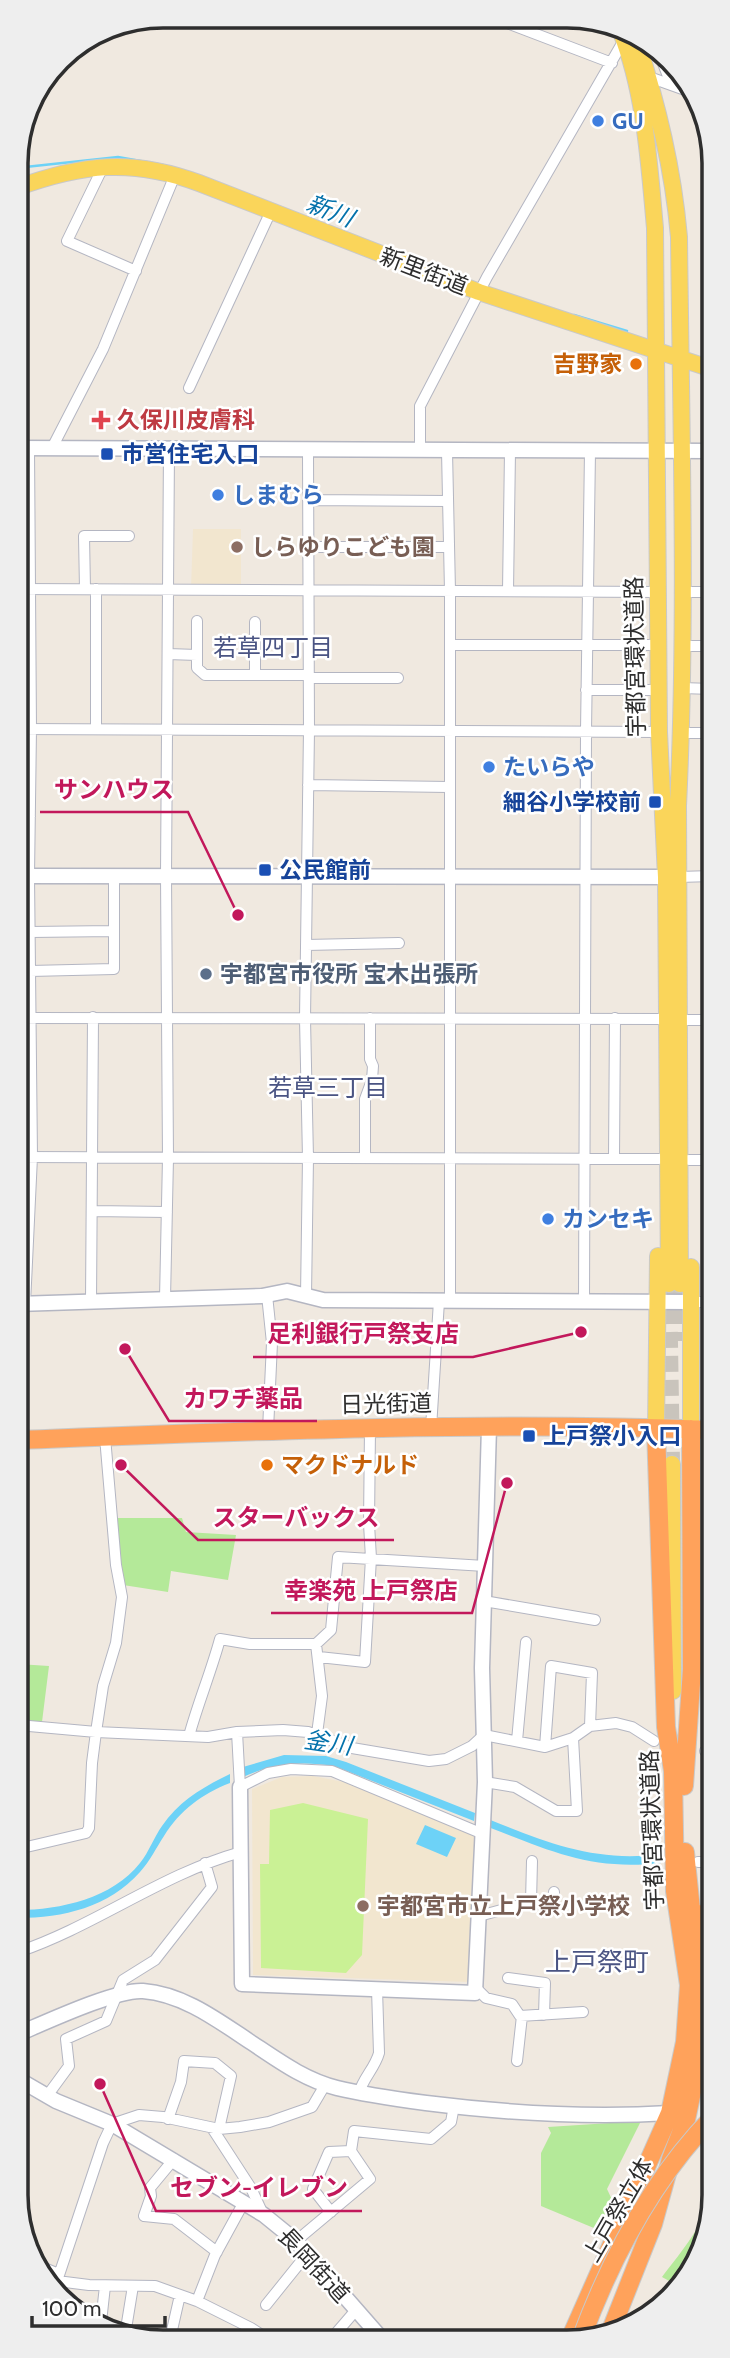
<svg xmlns="http://www.w3.org/2000/svg" width="730" height="2358" font-family="Cabin,'Noto Sans JP',sans-serif">
	<style>
		.education { fill: #f2e6cf }
		.green { fill: #b4e999 }
		.pitch { fill: #caf195 }
		.water { fill: #6dd2f7 }
		.lines { fill: none; stroke-linecap: round; stroke-linejoin: round }
		.stream { stroke: #6dd2f7; stroke-width: 2.5 }
		.primary-tunnel { stroke: #c9c4bc; stroke-width: 16; stroke-dasharray: 16 8; stroke-linecap: butt }
		.street-casing { stroke: #b4b6c2; stroke-width: 12 }
		.secondary-casing { stroke: #b4b6c2; stroke-width: 17 }
		.primary-casing { stroke: #c9c9c9; stroke-width: 18 }
		.highway-casing { stroke: #c9c9c9; stroke-width: 20 }
		.street { stroke: #fff; stroke-width: 10 }
		.secondary { stroke: #fff; stroke-width: 14 }
		.primary { stroke: #fad55a; stroke-width: 16 }
		.highway { stroke: #ffa25b; stroke-width: 18 }
		.highway-bridge-casing { stroke: #c9c9c9; stroke-width: 20; stroke-linecap: butt }
		.highway-bridge { stroke: #ffa25b; stroke-width: 18 }
		.shop-dot { fill: #3f7fe0; stroke: #fff; stroke-width: 2.5 }
		.food-dot { fill: #e8710a; stroke: #fff; stroke-width: 2.5 }
		.health-dot { fill: #e0444e; stroke: #fff; stroke-width: 2.5 }
		.transit-dot { fill: #1a4fb4; stroke: #fff; stroke-width: 2.5 }
		.education-dot { fill: #8d6e63; stroke: #fff; stroke-width: 2.5 }
		.service-dot { fill: #5c6f8a; stroke: #fff; stroke-width: 2.5 }
		.labels { text-anchor: middle; stroke-width: 5; stroke-linejoin: round; paint-order: stroke }
		.shop-label { font-size: 23px; font-weight: bold; fill: #366cbe; stroke: #fff; text-anchor: start }
		.street-label { font-size: 23px; fill: #2e2e2e; stroke: #fff }
		.food-label { font-size: 23px; font-weight: bold; fill: #c56008; stroke: #fff; text-anchor: end }
		.health-label { font-size: 23px; font-weight: bold; fill: #be3a42; stroke: #fff; text-anchor: start }
		.transit-label { font-size: 23px; font-weight: bold; fill: #164399; stroke: #fff; text-anchor: start }
		.education-label { font-size: 23px; font-weight: bold; fill: #785e54; stroke: #fff; text-anchor: start }
		.service-label { font-size: 23px; font-weight: bold; fill: #4e5e75; stroke: #fff; text-anchor: start }
		.water-label { font-size: 24px; font-style: italic; fill: #0472ab; stroke: #fff }
		.neighbourhood-label { font-size: 24px; fill: #4a5483; stroke: #fff }
		.quarter-label { font-size: 26px; fill: #4a5483; stroke: #fff }
		.rim { fill: none; stroke: #2e2e2e; stroke-width: 3.5 }
		.leader { fill: none; stroke: #c2185b; stroke-width: 2.5 }
		.callout-dot { fill: #c2185b; stroke: #fff; stroke-width: 2.5 }
		.callout-label { font-size: 24px; text-anchor: middle; font-weight: bold; fill: #c2185b; stroke: #fff; stroke-width: 5; stroke-linejoin: round; paint-order: stroke }
	</style>
	<rect width="100%" height="100%" fill="#f0e9e0"/>
	<path class="education" d="M193,529H241V589H191Z
		M313,1776L349,1783L477,1837L469,1982L253,1975L252,1789L282,1777Z"/>
	<path class="green" d="M117,1518H182L186,1532L236,1535L228,1580L171,1571L168,1592L123,1585Z
		M18,1664L49,1666L42,1722L18,1720Z
		M641,2121L607,2189L615,2206L601,2231L541,2206V2153L551,2133L548,2127Z
		M714,2190V2204L680,2287L662,2277C682,2251 706,2222 714,2190Z"/>
	<path class="pitch" d="M303,1803L368,1819L362,1955L346,1973L261,1968L260,1864H269L270,1810Z"/>
	<path class="water" d="M284,1755L326,1756L346,1762L475,1813L474,1821L334,1766C302,1761 273,1763 243,1777V1767Z
		M230,1774V1783C202,1794 180,1810 164,1836C156,1848 150,1861 140,1872C109,1907 63,1918 18,1918V1910C60,1910 113,1898 140,1863C149,1852 154,1837 162,1826C179,1801 203,1787 230,1774Z
		M488,1819C547,1843 597,1863 661,1854V1863C592,1871 550,1851 488,1827Z
		M425,1825L456,1838L447,1857L416,1844Z"/>
	<g class="lines">
		<path class="stream" d="M16,168L118,157L163,165
			M574,315L627,331"/>
		<path class="primary-tunnel" d="M669,1284L672,1464
			M680,1284V1341"/>
		<defs>
			<path id="street" d="M494,18L612,63
				M659,53L671,84
				M649,77L688,91
				M103,167L67,241L136,271
				M189,388L271,211
				M52,448L103,349L175,175
				M420,451V406L487,277L624,40
				M447,451L450,591V1301
				M308,500L448,501
				M308,547H449
				M17,589L658,592
				M85,589L84,536H129
				M96,589V729
				M508,591L510,451
				M682,592H712
				M197,621V668L205,675H309
				M450,645H659
				M682,646H712
				M168,654L197,655
				M255,675V622
				M309,678H398
				M682,688L712,689
				M586,690H659
				M17,729L659,732
				M682,733H712
				M308,785L449,787
				M17,816H30
				M679,877L712,876
				M30,932L114,931
				M306,945L399,943
				M30,971L114,969V876
				M17,1018L667,1019
				M679,1020H713
				M17,1157L659,1159
				M365,1158V1099L372,1080L373,1066L370,1059V1018
				M614,1158L615,1018
				M689,1160H713
				M92,1211L167,1212
				M267,1295L272,1343L268,1430
				M306,1296L308,1158L305,1019L309,730L308,450
				M165,1299L168,1158L166,875L169,449
				M91,1302L93,1017
				M584,1302L586,731L590,451
				M691,1302H713
				M25,1304L32,1157L29,876L31,729L29,448
				M431,1428L439,1301
				M484,1601L595,1620
				M316,1644L331,1630L338,1557L485,1566
				M319,1657L365,1662L371,1558L369,1524L370,1428
				M18,1725L96,1732L208,1737L237,1732L283,1730L308,1732L352,1748L429,1761L446,1759L472,1746L484,1735L545,1747L573,1738L590,1726L616,1723L632,1727L654,1741
				M237,1732L240,1787L268,1773L291,1769L332,1771L483,1834
				M189,1736C198,1703 211,1672 220,1639L250,1644H316L322,1696L317,1734
				M517,1741L526,1642
				M545,1747L551,1666L592,1673L590,1726
				M705,1751L713,1752
				M485,1782L515,1787L556,1811H577L573,1738
				M18,1849L86,1833L89,1828L92,1763L96,1732L103,1686L116,1643L122,1597L116,1565L105,1437
				M698,1862H714
				M531,1902L532,1861
				M479,1916L531,1902L554,1907V1892
				M18,1952C95,1926 162,1874 241,1852
				M508,1978L545,1983L544,2015
				M475,1987L486,1998L512,2004L520,2016L583,2012
				M517,2061L522,2016
				M359,2093C363,2078 375,2068 379,2053L377,1989
				M47,2096L69,2066L66,2039L106,2021L123,1980L155,1960L212,1887L205,1863
				M168,2119L181,2082L184,2061L215,2063L231,2076L219,2129
				M212,2128L251,2188L263,2214
				M174,2159L150,2188L151,2196L144,2216L174,2219L217,2252
				M331,2212L313,2189L329,2152L351,2151
				M296,2241L370,2179L351,2151L354,2131L431,2139L451,2122L454,2106
				M42,2267L59,2274
				M57,2281L89,2285L155,2286L197,2301L251,2328L268,2339
				M54,2290L103,2143L112,2124L139,2115L163,2117L219,2129L240,2127L269,2122L312,2107L325,2085
				M197,2301L215,2255L244,2202
				M266,2305L307,2254
				M101,2322L105,2286
				M125,2335L133,2286
				M170,2339L180,2295
				M244,2339L251,2328
				M331,2339L356,2310"/>
			<path id="secondary" d="M16,448L712,451
				M17,876L677,877
				M17,1304L262,1296L287,1291L323,1300L691,1302
				M240,1787L242,1984L475,1993L485,1782L482,1668L489,1427
				M18,2034C44,2023 117,1989 143,1991C184,1994 220,2022 252,2043C279,2061 305,2080 337,2088C366,2095 396,2099 426,2103C506,2113 589,2118 670,2113
				M18,2079L56,2101L112,2124L264,2215L296,2241L382,2339"/>
			<path id="primary" d="M621,32C645,93 649,162 655,228L659,732L666,877L669,1284
				M637,41C658,107 673,168 679,237C681,426 687,617 678,806L680,1284
				M16,188C82,164 132,158 199,183L479,292L712,369
				M691,1267V1429
				M656,1429L658,1256
				M672,1464L673,1691"/>
			<path id="highway" d="M18,1440C249,1431 481,1421 713,1430
				M684,1786L692,1669L691,1429
				M699,1914L714,1949
				M611,2330L653,2224L671,2159L686,2120L700,2054L703,1989L692,1919L685,1852
				M570,2339L670,2113L685,2042L689,1985L675,1891L673,1771L666,1727L656,1429"/>
		</defs>
		<use href="#street" class="street-casing"/>
		<use href="#secondary" class="secondary-casing"/>
		<use href="#primary" class="primary-casing"/>
		<use href="#highway" class="highway-casing"/>
		<use href="#street" class="street"/>
		<use href="#secondary" class="secondary"/>
		<use href="#primary" class="primary"/>
		<use href="#highway" class="highway"/>
		<defs>
			<path id="highway-bridge" d="M581,2339C611,2258 653,2178 714,2116"/>
		</defs>
		<use href="#highway-bridge" class="highway-bridge-casing"/>
		<use href="#highway-bridge" class="highway-bridge"/>
	</g>
	<g class="shop-dot">
		<circle cx="598" cy="121" r="7"/>
		<circle cx="218" cy="495" r="7"/>
		<circle cx="489" cy="767" r="7"/>
		<circle cx="548" cy="1219" r="7"/>
	</g>
	<g class="food-dot">
		<circle cx="636" cy="364" r="7"/>
		<circle cx="267" cy="1465" r="7"/>
	</g>
	<path class="health-dot" d="M97.5 409.5h7v7h7v7h-7v7h-7v-7h-7v-7h7z"/>
	<g class="transit-dot">
		<rect x="100" y="447" width="14" height="14" rx="3.5"/>
		<rect x="648" y="795" width="14" height="14" rx="3.5"/>
		<rect x="258" y="863" width="14" height="14" rx="3.5"/>
		<rect x="522" y="1429" width="14" height="14" rx="3.5"/>
	</g>
	<g class="education-dot">
		<circle cx="237" cy="547" r="7"/>
		<circle cx="363" cy="1906" r="7"/>
	</g>
	<circle class="service-dot" cx="206" cy="974" r="7"/>
	<g class="labels">
		<g class="shop-label">
			<text x="612" y="129">GU</text>
			<text x="232" y="503">しまむら</text>
			<text x="503" y="775">たいらや</text>
			<text x="562" y="1227">カンセキ</text>
		</g>
		<g class="street-label">
			<text transform="translate(424 271) rotate(21)" y="8">新里街道</text>
			<text transform="translate(635 657) rotate(-91)" y="8">宇都宮環状道路</text>
			<text transform="translate(386 1404) rotate(-1)" y="8">日光街道</text>
			<text transform="translate(652 1830) rotate(-92)" y="8">宇都宮環状道路</text>
			<text transform="translate(618 2210) rotate(-60)" y="8">上戸祭立体</text>
			<text transform="translate(314 2265) rotate(47)" y="8">長岡街道</text>
		</g>
		<g class="food-label">
			<text x="622" y="372">吉野家</text>
			<text x="281" y="1473" text-anchor="start">マクドナルド</text>
		</g>
		<g class="health-label">
			<text x="117" y="428">久保川皮膚科</text>
		</g>
		<g class="transit-label">
			<text x="121" y="462">市営住宅入口</text>
			<text x="641" y="810" text-anchor="end">細谷小学校前</text>
			<text x="279" y="878">公民館前</text>
			<text x="543" y="1444">上戸祭小入口</text>
		</g>
		<g class="education-label">
			<text x="251" y="555">しらゆりこども園</text>
			<text x="377" y="1914">宇都宮市立上戸祭小学校</text>
		</g>
		<g class="service-label">
			<text x="220" y="982">宇都宮市役所 宝木出張所</text>
		</g>
		<g class="water-label">
			<text transform="translate(330 211) rotate(21)" y="8">新川</text>
			<text transform="translate(328 1743) rotate(8)" y="8">釜川</text>
		</g>
		<g class="neighbourhood-label">
			<text x="273" y="656">若草四丁目</text>
			<text x="328" y="1096">若草三丁目</text>
		</g>
		<g class="quarter-label">
			<text x="597" y="1971">上戸祭町</text>
		</g>
	</g>
	<path d="M0 0H730V2358H0ZM163 28H567A135 135 0 0 1 702 163V2195A135 135 0 0 1 567 2330H163A135 135 0 0 1 28 2195V163A135 135 0 0 1 163 28Z" fill="#eee" fill-rule="evenodd"/>
	<path class="rim" d="M163 28H567A135 135 0 0 1 702 163V2195A135 135 0 0 1 567 2330H163A135 135 0 0 1 28 2195V163A135 135 0 0 1 163 28Z"/>
	<path class="leader" d="M238 915L188 812H40M581 1332L473 1357H253M125 1349L169 1421H317M121 1465L198 1540H394M507 1483L472 1613H271M100 2084L156 2211H362"/>
	<g class="callout-dot">
		<circle cx="238" cy="915" r="7"/>
		<circle cx="581" cy="1332" r="7"/>
		<circle cx="125" cy="1349" r="7"/>
		<circle cx="121" cy="1465" r="7"/>
		<circle cx="507" cy="1483" r="7"/>
		<circle cx="100" cy="2084" r="7"/>
	</g>
	<g class="callout-label">
		<text x="114" y="798">サンハウス</text>
		<text x="363" y="1342">足利銀行戸祭支店</text>
		<text x="243" y="1407">カワチ薬品</text>
		<text x="296" y="1526">スターバックス</text>
		<text x="371" y="1599">幸楽苑 上戸祭店</text>
		<text x="259" y="2196">セブン-イレブン</text>
	</g>
	<path d="M32 2316v10h133v-10" fill="none" stroke="#2e2e2e" stroke-width="3.5"/>
	<text x="42" y="2316" font-size="21" fill="#2e2e2e" stroke="#ffffff" stroke-width="5" paint-order="stroke">100 m</text>
</svg>
